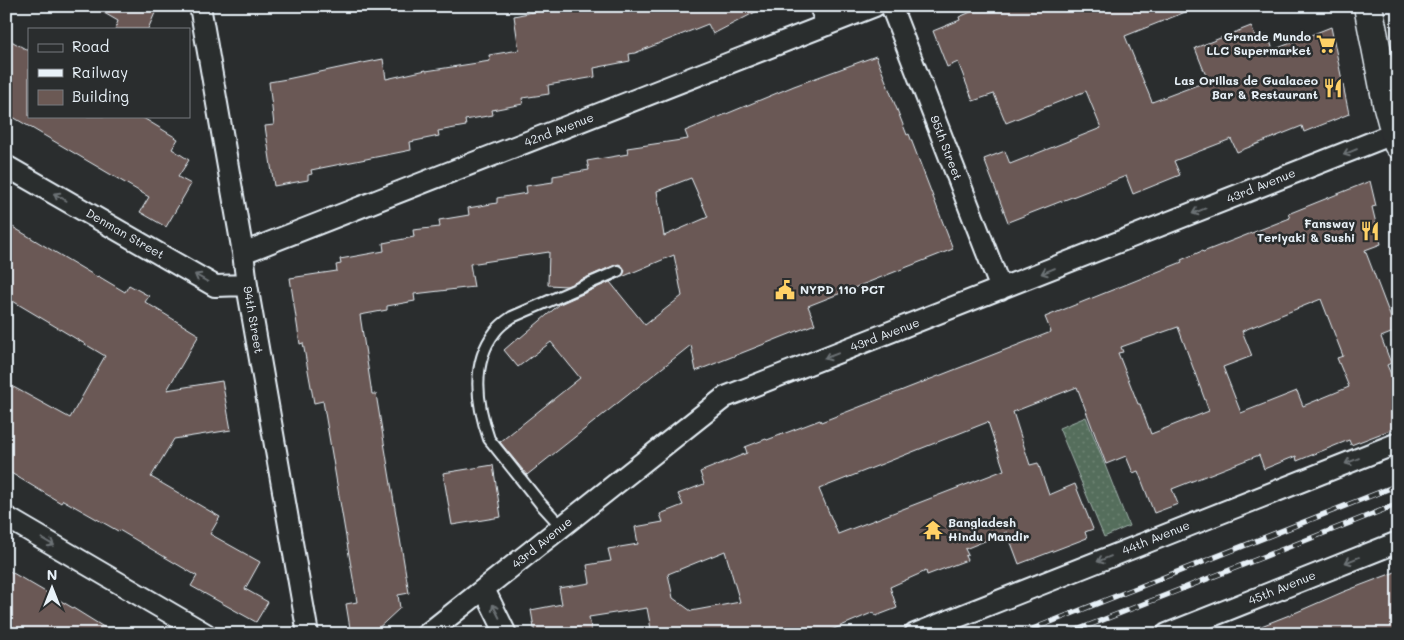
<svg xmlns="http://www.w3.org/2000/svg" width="1404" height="640" font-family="Mali,sans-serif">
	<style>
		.grass { fill: url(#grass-dots); stroke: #9eb0aa }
		.building { fill: #6b5954; stroke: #e8f1f8; fill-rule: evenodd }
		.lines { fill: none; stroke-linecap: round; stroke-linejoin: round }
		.service-casing { stroke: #e8f1f8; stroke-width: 14 }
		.minor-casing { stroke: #e8f1f8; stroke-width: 24 }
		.secondary-casing { stroke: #e8f1f8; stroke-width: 31 }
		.service { stroke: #2a2d2e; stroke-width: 10 }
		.minor { stroke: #2a2d2e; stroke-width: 20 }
		.secondary { stroke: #2a2d2e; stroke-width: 28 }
		.rail-casing { stroke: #e8f1f8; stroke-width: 5.5 }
		.rail { stroke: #2a2d2e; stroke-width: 4; stroke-dasharray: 11; stroke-linecap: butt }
		.oneway { stroke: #6c7275 }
		.labels { text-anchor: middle; stroke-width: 5; stroke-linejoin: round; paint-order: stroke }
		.poi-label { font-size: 12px; font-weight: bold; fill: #e8f1f8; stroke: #2a2d2e; text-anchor: end }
		.street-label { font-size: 12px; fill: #e8f1f8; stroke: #2a2d2e }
	</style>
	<defs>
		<pattern id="grass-dots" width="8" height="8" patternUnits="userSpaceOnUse" patternTransform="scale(1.25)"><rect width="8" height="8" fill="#556e5b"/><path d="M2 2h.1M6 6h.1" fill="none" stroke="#6d8373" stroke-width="1.8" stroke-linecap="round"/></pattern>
	</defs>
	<rect width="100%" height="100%" fill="#2a2d2e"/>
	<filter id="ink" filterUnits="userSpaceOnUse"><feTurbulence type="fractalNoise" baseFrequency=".02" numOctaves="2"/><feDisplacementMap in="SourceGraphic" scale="10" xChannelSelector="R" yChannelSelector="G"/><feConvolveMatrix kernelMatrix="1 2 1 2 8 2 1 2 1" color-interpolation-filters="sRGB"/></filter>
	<g filter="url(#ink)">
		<path class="grass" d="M1086,417L1129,526L1104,537L1059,428Z"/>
		<path class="building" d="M92,6H158L148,29H115L118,21Z
			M561,6H767L713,34L708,24L635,53L629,54L630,61L594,68L595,77L548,85L549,94L522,98L523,104L492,110L493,115L465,120L466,126L438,131L439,136L410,142L411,150L311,170L312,174L308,175V180L274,186L265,126L274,125L269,82L287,79L353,65L383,59L386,79L426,70V71L490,61L489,55L519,50L514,16Z
			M985,6H1198V7L1125,36L1152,102L1208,81L1195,48L1251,26L1256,39L1268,35L1273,50L1331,27L1349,114L1304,132L1302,126L1237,152L1231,139L1174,161L1180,175L1133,194L1126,176L1008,222L984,159L1005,151L1010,164L1101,128L1086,91L1006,123L994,94L973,101L958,62L947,67L933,31L960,20L959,17Z
			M6,38L29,51V116H140L178,139L172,149L189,160L178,177L191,184L166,227L140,212L149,197L6,113Z
			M876,56L907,135L909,134L917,155L953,249L808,306L815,324L696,371L691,345L527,475L500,442L580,378L551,342L518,367L504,350L519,337L520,338L560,304L621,277L625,271L622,266L619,264L615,265L567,286L548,285L549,252L470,264L474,287L414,294L415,301L387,306V310L360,315L372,394H376L409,593L398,595L400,608L373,633L351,634L346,604L357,602L323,401L314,403L303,343L300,344L290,278L337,271L336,265L341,264L340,259L384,251L383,243L414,237L413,230L440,227L439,220L469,215L468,208L497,203V198L527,193L526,186L553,182V176L589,170L587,161L628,154L627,148L688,139L685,131L794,86ZM691,178L708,217L664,236L657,191ZM674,255L682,296L645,325L610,282Z
			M1370,181L1376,206L1372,207L1381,244L1365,250L1396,331L1381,337L1391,363L1387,365L1398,390V427L1351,445L1349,440L1297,461L1296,456L1264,469L1259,455L1172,489L1178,504L1154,513L1138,471L1133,473L1126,456L1106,464L1077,387L1013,412L1030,465L1038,463L1049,495L1075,484L1093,529L1085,532L1087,538L1019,564L1007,532L965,549L968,555L965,556L967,560L927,575L926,571L890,587L897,608L876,616L874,612L822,634H652L647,608L589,617L592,634H535L531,610L562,604L559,588L590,583L587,565L611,561L608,549L638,544L635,527L663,522L660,514L683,505L678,494L704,484L700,472L747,453L745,447L766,439L767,440L820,420L821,422L1051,332L1045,317L1182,262L1181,260L1202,251L1203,252L1290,218L1288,214ZM1321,299L1343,356L1337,358L1349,387L1303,406L1297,391L1241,413L1223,367L1252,356L1242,331ZM1178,327L1209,411L1151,434L1140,404H1138L1118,353L1123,352L1121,347ZM988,422L1004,470L838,534L819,489ZM725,551L740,602L691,611L673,598L668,574Z
			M6,223L97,277L98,276L125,292L129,285L149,296L145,302L199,335L167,390L222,381L231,430L174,439L151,477L220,517L210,534L260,562L245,589L268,602L256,622L191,586L197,576L119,530L118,531L63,500L61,503L6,470V383L70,418L105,356L6,297Z
			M493,465L501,517L452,525L443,473Z
			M6,569L73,608L115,634H6Z
			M1398,571V634H1246V632L1297,612L1343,592Z"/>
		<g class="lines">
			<defs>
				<path id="service" d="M562,527L540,503L489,439C477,405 471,363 495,332C499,326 506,321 512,317L618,271"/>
				<path id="minor" d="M200,6L243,253L247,285L308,634
					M820,6L827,25
					M891,6L1001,289
					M6,166L215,286L247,285
					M243,253L875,6
					M6,517L206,634
					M484,589L506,634
					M427,634L725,397L1398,132
					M915,634L1398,443
					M1167,634L1398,542"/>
				<path id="secondary" d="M1368,6L1387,103L1398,144"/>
			</defs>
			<use href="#service" class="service-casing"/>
			<use href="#minor" class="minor-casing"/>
			<use href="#secondary" class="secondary-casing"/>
			<use href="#service" class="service"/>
			<use href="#minor" class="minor"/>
			<use href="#secondary" class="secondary"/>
			<defs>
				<path id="rail" d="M1020,634L1398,485
					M1067,634L1398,504"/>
			</defs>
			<use href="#rail" class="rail-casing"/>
			<use href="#rail" class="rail"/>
		</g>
		<defs><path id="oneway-shaft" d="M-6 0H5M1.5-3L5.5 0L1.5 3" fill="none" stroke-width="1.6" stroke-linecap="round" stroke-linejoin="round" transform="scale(1.25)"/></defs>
		<g class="oneway">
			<use href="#oneway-shaft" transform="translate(1350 152) rotate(158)"/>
			<use href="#oneway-shaft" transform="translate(60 197) rotate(-150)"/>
			<use href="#oneway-shaft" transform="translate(1199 211) rotate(158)"/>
			<use href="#oneway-shaft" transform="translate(1048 271) rotate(158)"/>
			<use href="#oneway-shaft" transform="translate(201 278) rotate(-150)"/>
			<use href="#oneway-shaft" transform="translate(831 356) rotate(159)"/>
			<use href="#oneway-shaft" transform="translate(1352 461) rotate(158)"/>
			<use href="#oneway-shaft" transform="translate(48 542) rotate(30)"/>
			<use href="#oneway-shaft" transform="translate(1104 559) rotate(158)"/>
			<use href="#oneway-shaft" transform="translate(1352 560) rotate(158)"/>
			<use href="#oneway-shaft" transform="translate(496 611) rotate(-117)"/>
		</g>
	</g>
	<defs>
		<symbol id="supermarket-bare" viewBox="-9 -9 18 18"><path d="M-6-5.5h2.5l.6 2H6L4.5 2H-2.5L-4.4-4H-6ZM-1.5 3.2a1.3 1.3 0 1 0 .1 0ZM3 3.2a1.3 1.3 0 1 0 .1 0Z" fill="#ffd166" stroke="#2a2d2e" stroke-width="2.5" paint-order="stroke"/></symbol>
		<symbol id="restaurant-bare" viewBox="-9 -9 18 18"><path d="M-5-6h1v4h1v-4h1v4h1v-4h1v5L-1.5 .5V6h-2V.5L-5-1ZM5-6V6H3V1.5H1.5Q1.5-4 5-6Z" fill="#ffd166" stroke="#2a2d2e" stroke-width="2.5" paint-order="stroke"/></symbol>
		<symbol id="civic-bare" viewBox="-9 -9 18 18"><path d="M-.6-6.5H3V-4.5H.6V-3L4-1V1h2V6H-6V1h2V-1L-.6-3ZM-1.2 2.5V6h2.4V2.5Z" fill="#ffd166" stroke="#2a2d2e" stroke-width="2.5" paint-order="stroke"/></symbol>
		<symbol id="temple-bare" viewBox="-9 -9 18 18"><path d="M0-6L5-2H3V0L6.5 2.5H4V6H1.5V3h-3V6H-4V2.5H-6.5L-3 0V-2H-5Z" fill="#ffd166" stroke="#2a2d2e" stroke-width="2.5" paint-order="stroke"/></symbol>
	</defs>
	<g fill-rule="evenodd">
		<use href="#supermarket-bare" x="1312" y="30" width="28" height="28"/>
		<use href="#restaurant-bare" x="1319" y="74" width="28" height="28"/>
		<use href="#restaurant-bare" x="1356" y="217" width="28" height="28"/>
		<use href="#civic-bare" x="771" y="276" width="28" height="28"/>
		<use href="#temple-bare" x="919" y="516" width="28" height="28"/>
	</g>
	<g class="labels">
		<g class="poi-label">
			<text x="1311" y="41">Grande Mundo<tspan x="1311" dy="14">LLC Supermarket</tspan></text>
			<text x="1318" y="85">Las Orillas de Gualaceo<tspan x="1318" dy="14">Bar &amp; Restaurant</tspan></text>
			<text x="1355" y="228">Fansway<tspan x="1355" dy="14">Teriyaki &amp; Sushi</tspan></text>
			<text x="800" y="294" text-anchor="start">NYPD 110 PCT</text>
			<text x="948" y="527" text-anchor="start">Bangladesh<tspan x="948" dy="14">Hindu Mandir</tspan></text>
		</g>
		<g class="street-label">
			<text transform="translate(559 130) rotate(-21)" y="4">42nd Avenue</text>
			<text transform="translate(946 148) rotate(69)" y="4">95th Street</text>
			<text transform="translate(1261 186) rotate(-22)" y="4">43rd Avenue</text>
			<text transform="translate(125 234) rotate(30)" y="4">Denman Street</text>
			<text transform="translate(253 320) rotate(80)" y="4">94th Street</text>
			<text transform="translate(885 335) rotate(-21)" y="4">43rd Avenue</text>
			<text transform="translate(1156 538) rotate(-22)" y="4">44th Avenue</text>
			<text transform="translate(542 543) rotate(-39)" y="4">43rd Avenue</text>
			<text transform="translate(1282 588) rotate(-22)" y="4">45th Avenue</text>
		</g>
	</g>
	<rect width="1404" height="640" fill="none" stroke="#2a2d2e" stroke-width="25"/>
	<rect x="12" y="12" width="1379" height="615" fill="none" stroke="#e8f1f8" stroke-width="2" filter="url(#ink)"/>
	<rect x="28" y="28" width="162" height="90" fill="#2a2d2e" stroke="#767b7f"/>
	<rect x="38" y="44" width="25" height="8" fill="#2a2d2e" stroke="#767b7f"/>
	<text x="72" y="52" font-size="15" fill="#e8f1f8">Road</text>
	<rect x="38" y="69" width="25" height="8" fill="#e8f1f8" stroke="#767b7f"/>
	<text x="72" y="78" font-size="15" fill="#e8f1f8">Railway</text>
	<rect x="38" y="90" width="25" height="15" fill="#6b5954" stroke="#767b7f"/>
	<text x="72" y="102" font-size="15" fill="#e8f1f8">Building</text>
	<g transform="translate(52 588)" stroke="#2a2d2e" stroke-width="4" paint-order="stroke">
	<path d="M0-4L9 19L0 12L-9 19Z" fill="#e8f1f8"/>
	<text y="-8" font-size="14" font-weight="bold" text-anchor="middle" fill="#e8f1f8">N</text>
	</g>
</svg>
